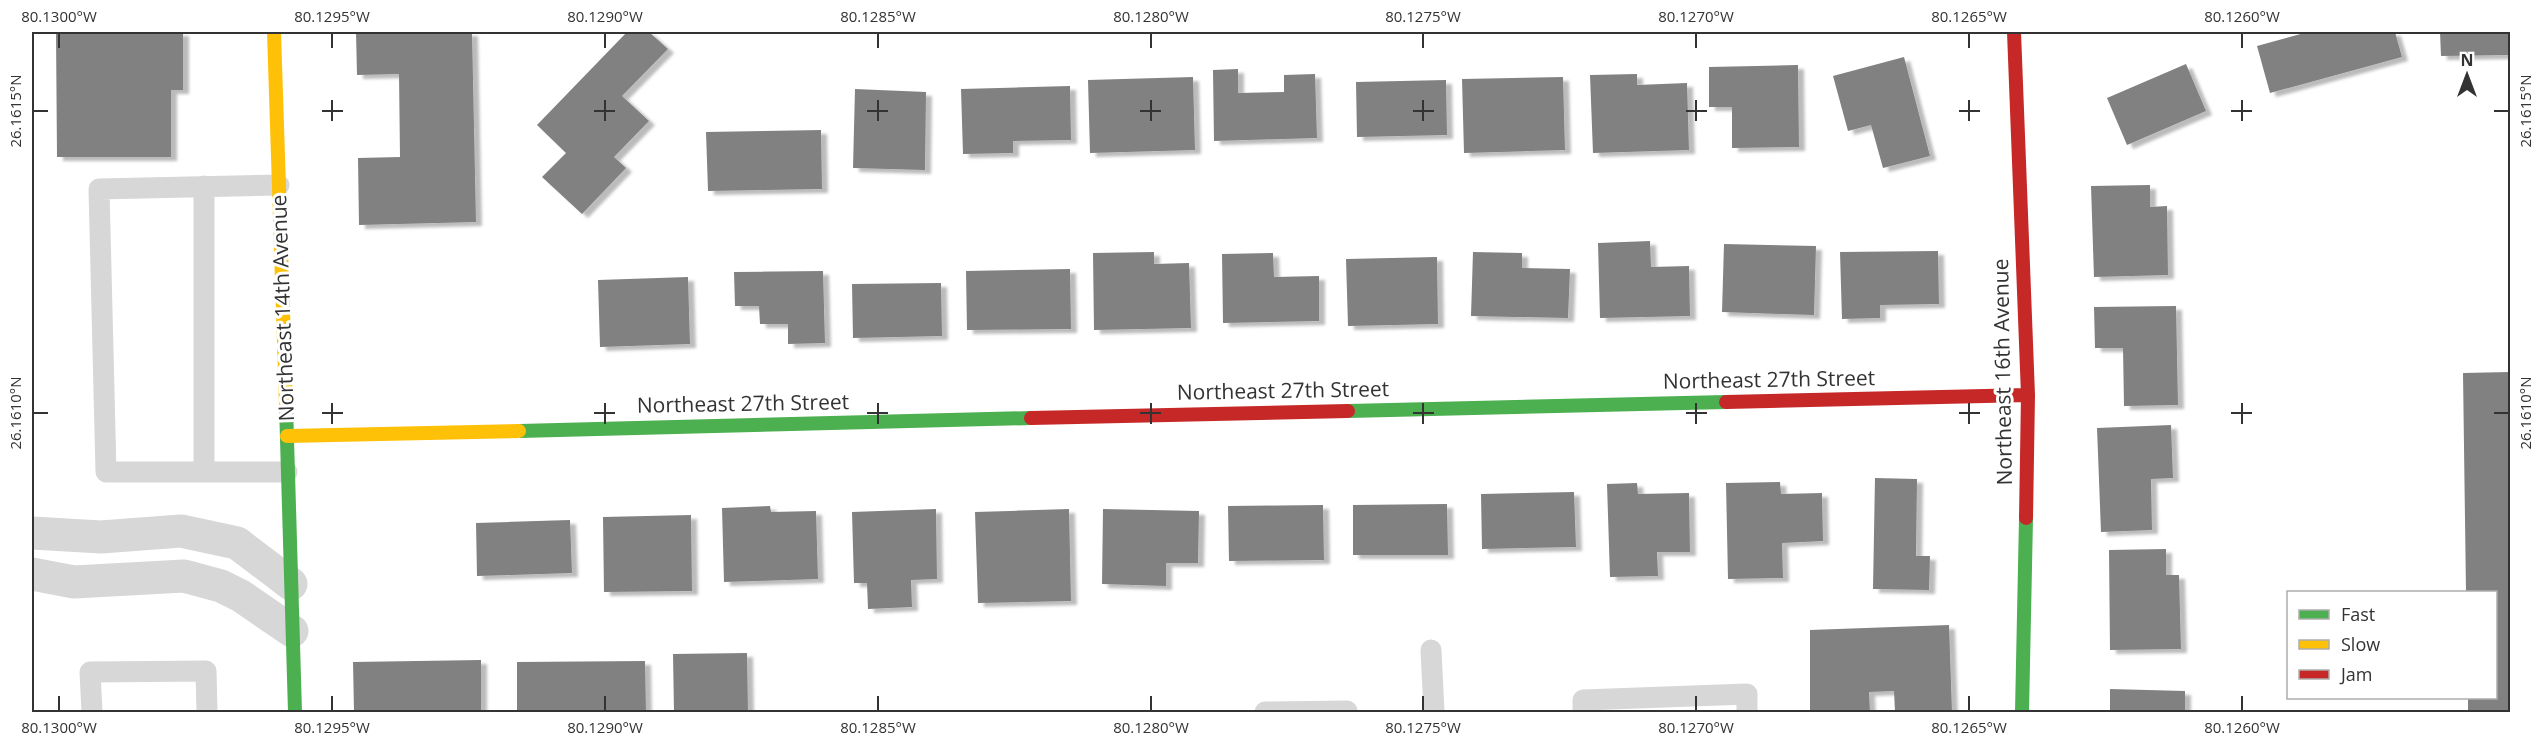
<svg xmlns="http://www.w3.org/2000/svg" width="2542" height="744" font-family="'Open Sans',sans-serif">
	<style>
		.building { fill: #818181; filter: url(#shadow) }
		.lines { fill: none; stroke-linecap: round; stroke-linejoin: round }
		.lane { stroke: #d7d7d7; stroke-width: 21 }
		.street { stroke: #d7d7d7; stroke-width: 33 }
		.fast { stroke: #4caf50; stroke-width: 14 }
		.slow { stroke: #ffc107; stroke-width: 14 }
		.jam { stroke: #c62828; stroke-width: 14 }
		.ticks { fill: none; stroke: #333; stroke-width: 2 }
		.labels { text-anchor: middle; stroke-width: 6; stroke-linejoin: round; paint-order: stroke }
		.street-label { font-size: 21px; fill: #333; stroke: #fff }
		.neatline { fill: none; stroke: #333; stroke-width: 2 }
		.ticks-label { font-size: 15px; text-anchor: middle; fill: #333 }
	</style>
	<defs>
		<filter id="shadow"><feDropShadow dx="6" dy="4" stdDeviation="1.5" flood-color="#0004"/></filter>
	</defs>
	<rect width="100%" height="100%" fill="#fff"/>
	<path class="building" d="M56,32H183V90H171V157H57Z
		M356,32H472L476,222L359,225L358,158L400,157L399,74L357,75Z
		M627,32H649L668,49L622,96L649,121L614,157L626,168L582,214L542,177L566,153L537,125Z
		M2308,32H2395L2402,57L2270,93L2257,46Z
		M2440,32H2510V55L2441,56Z
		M1904,57L1930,156L1883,168L1871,125L1848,131L1833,76Z
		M2186,64L2206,111L2127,145L2107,98Z
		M1798,65L1799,147L1732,148V107H1709V67Z
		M1238,69V93L1284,92V75L1315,74L1317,138L1214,141L1213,70Z
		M1637,74V85L1687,83L1689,150L1593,153L1590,75Z
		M1193,77L1195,150L1090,153L1088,80Z
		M1563,77L1565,150L1464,153L1462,79Z
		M1446,80L1447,135L1357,137L1356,82Z
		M1070,86L1071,140L1013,141V153L963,154L961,89Z
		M855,89L926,92L925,170L853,168Z
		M821,130L822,189L708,191L706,132Z
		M2150,185V207L2167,206L2168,275L2094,277L2091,186Z
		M1650,241L1651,267L1689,266L1690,316L1600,318L1598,243Z
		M1724,244L1816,246L1814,315L1722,312Z
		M1938,251L1939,304L1880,305V318L1842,319L1840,252Z
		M1154,252V264L1189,263L1191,328L1094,330L1093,253Z
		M1473,252L1522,253V268L1570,269L1568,318L1471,316Z
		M1273,253L1274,277L1319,276V321L1223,323L1222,254Z
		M1437,257L1438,324L1348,326L1346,259Z
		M1070,269L1071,329L967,330L966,271Z
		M823,271L825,343L788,344V324H760L759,306H735L734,272Z
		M688,277L690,344L600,347L598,280Z
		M941,283L942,336L853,338L852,284Z
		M2176,306L2178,405L2124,406L2123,348H2095L2094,307Z
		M2510,372V712H2468V698H2496V592H2466L2463,373Z
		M2171,425L2173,478L2151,479L2152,530L2101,532L2097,428Z
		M1875,478L1917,479L1916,556H1930L1929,590L1873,589Z
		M1780,482L1781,494L1822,493L1823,541L1782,543L1783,578L1728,579L1726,483Z
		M1637,483L1638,494L1689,493L1690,552H1657L1658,576L1610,577L1607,484Z
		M1574,492L1576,547L1482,549L1481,494Z
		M1447,504L1448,555H1353V505Z
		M1323,505L1324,560L1229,561L1228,506Z
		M770,506L771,512L816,511L818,579L724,582L722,508Z
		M936,509L937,579L911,580L912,607L868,609L867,583H854L852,512Z
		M1069,509L1071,601L978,603L975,512Z
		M1103,509L1199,511L1198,563H1166V586L1102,584Z
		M691,515L692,591L604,592L603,517Z
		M570,520L572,573L477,576L476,523Z
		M2166,549V575H2179L2181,649L2110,650L2109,550Z
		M1949,625L1952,712H1895L1894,691L1869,692L1870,712H1810V630Z
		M747,653L748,712H674L673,654Z
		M481,660V712H354L353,662Z
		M645,661L646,712H517V662Z
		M2110,689L2185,691V712H2110Z"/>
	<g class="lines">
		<path class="lane" d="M279,185L99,189L106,472H287
			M204,186V472
			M1431,650L1434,712
			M92,712L90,672L206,671L207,712
			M1265,712L1347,711
			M1583,712V700L1747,694V712"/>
		<path class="street" d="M32,533L101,537L181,531L237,543L291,584
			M32,574L74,582L184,576L221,586L241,596L292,631"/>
		<path class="fast" d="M286,405L295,712
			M1348,411L1726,402
			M519,431L1031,418
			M2022,712L2026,518"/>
		<path class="slow" d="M274,32L286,405
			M287,436L519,431"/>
		<path class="jam" d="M2014,32L2028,395L2026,518
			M1726,402L2028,395
			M1031,418L1348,411"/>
	</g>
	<path class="ticks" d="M59,33V48M332,33V48M605,33V48M878,33V48M1151,33V48M1423,33V48M1696,33V48M1969,33V48M2242,33V48M332,100V121M605,100V121M878,100V121M1151,100V121M1423,100V121M1696,100V121M1969,100V121M2242,100V121M33,111H48M322,111H343M594,111H615M867,111H888M1140,111H1161M1413,111H1434M1686,111H1707M1959,111H1980M2231,111H2252M2494,111H2509M332,403V424M605,403V424M878,403V424M1151,403V424M1423,403V424M1696,403V424M1969,403V424M2242,403V424M33,413H48M322,413H343M594,413H615M867,413H888M1140,413H1161M1413,413H1434M1686,413H1707M1959,413H1980M2231,413H2252M2494,413H2509M59,696V711M332,696V711M605,696V711M878,696V711M1151,696V711M1423,696V711M1696,696V711M1969,696V711M2242,696V711"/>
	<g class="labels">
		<g class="street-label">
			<text transform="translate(283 308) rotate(-92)" y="7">Northeast 14th Avenue</text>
			<text transform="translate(2003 372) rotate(-91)" y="7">Northeast 16th Avenue</text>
			<text transform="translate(1769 380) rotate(-1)" y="7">Northeast 27th Street</text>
			<text transform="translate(1283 391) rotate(-1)" y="7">Northeast 27th Street</text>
			<text transform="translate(743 404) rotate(-1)" y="7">Northeast 27th Street</text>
		</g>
	</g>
	<rect width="2542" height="744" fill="none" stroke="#ffffff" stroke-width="66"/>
	<rect x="2287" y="591" width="210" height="108" fill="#ffffff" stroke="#adadad" stroke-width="1.5"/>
	<rect x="2299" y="610" width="30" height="9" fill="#4caf50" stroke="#adadad" stroke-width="1.5"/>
	<text x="2341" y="621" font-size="18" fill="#333333">Fast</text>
	<rect x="2299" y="640" width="30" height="9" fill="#ffc107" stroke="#adadad" stroke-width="1.5"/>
	<text x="2341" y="651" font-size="18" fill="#333333">Slow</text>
	<rect x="2299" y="670" width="30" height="9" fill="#c62828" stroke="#adadad" stroke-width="1.5"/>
	<text x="2341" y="681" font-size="18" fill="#333333">Jam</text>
	<g transform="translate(2467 75)" stroke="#ffffff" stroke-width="4.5" paint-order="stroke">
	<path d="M0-4.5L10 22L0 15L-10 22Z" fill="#333333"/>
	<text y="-9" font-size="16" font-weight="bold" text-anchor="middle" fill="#333333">N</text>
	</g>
	<rect x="33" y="33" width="2476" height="678" class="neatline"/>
	<g class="ticks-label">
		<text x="59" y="22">80.1300°W</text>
		<text x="332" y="22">80.1295°W</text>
		<text x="605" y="22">80.1290°W</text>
		<text x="878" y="22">80.1285°W</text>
		<text x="1151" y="22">80.1280°W</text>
		<text x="1423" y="22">80.1275°W</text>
		<text x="1696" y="22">80.1270°W</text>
		<text x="1969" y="22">80.1265°W</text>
		<text x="2242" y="22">80.1260°W</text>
		<text transform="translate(16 111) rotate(-90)" y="5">26.1615°N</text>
		<text transform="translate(2526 111) rotate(-90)" y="5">26.1615°N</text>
		<text transform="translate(16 413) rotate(-90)" y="5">26.1610°N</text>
		<text transform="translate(2526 413) rotate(-90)" y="5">26.1610°N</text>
		<text x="59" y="733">80.1300°W</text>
		<text x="332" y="733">80.1295°W</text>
		<text x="605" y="733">80.1290°W</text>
		<text x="878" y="733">80.1285°W</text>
		<text x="1151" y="733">80.1280°W</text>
		<text x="1423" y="733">80.1275°W</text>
		<text x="1696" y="733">80.1270°W</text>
		<text x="1969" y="733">80.1265°W</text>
		<text x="2242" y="733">80.1260°W</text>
	</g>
</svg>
